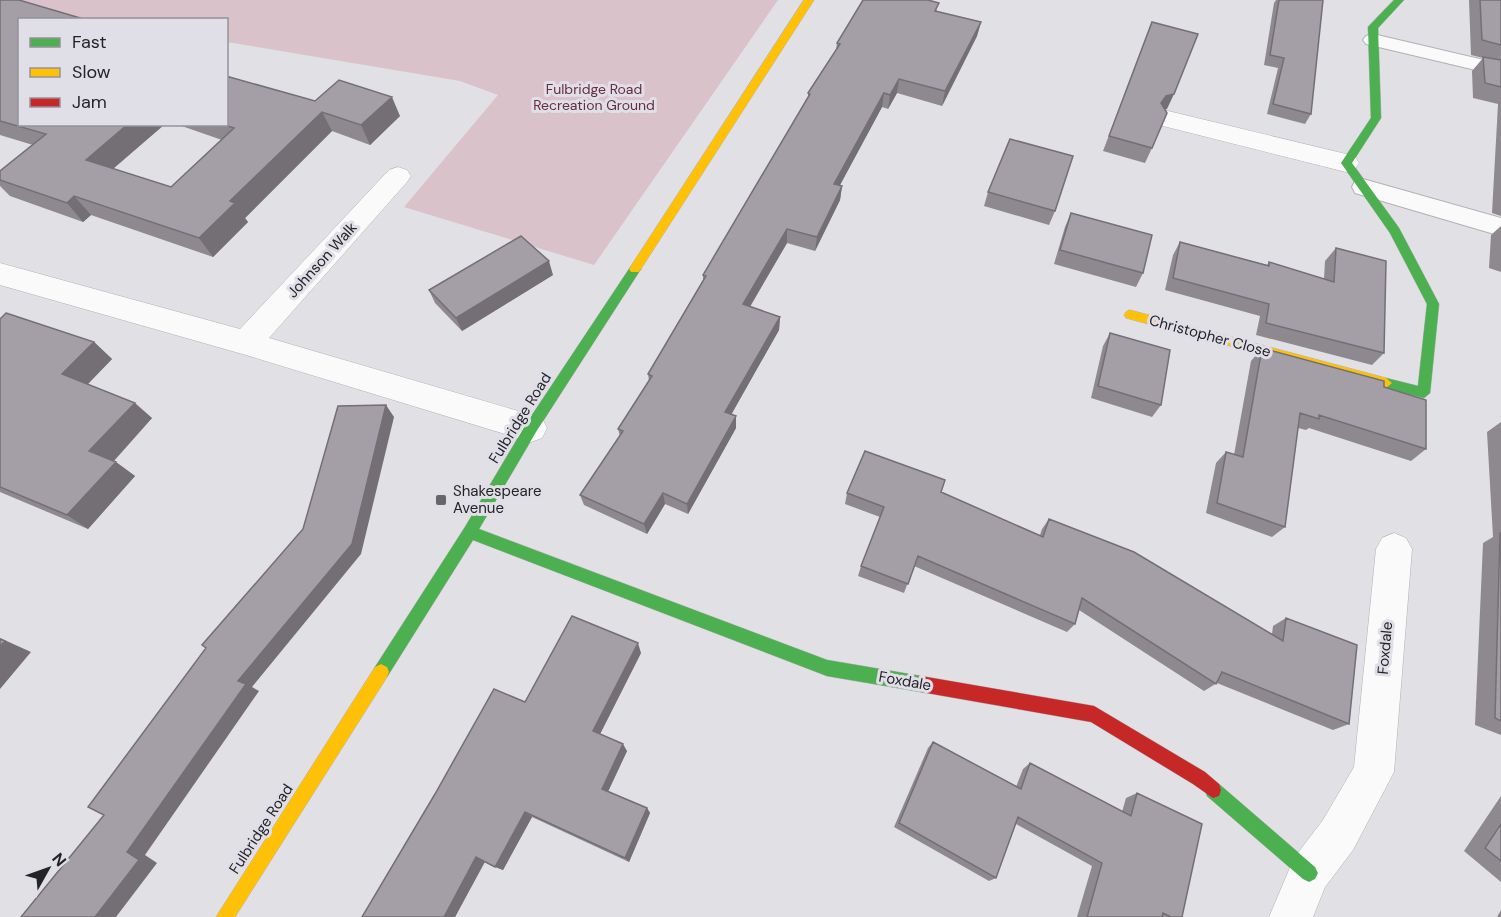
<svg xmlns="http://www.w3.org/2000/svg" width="1501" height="917" font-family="'DM Sans',sans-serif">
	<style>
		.green { fill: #d9c2c9 }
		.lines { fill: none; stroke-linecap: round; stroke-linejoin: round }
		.lane-casing { stroke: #b1b0b4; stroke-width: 2 }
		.street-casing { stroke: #b1b0b4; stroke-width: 1 }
		.fast-casing { stroke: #b1b0b4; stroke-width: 1 }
		.slow-casing { stroke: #b1b0b4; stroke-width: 1 }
		.jam-casing { stroke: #b1b0b4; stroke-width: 1 }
		.lane { fill: #fafafb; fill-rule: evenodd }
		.street { fill: #fafafb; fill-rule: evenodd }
		.fast { fill: #4caf50; fill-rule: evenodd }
		.slow { fill: #ffc107; fill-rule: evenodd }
		.jam { fill: #c62828; fill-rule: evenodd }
		.wall { fill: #8d898f }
		.shaded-wall { fill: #736f74 }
		.building { fill: #a49fa6; stroke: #736f74; stroke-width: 1.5 }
		.poi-dot { fill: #666569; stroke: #e0dee7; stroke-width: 2 }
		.labels { text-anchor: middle; stroke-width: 6; stroke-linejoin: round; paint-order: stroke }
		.far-park-label { font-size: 14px; fill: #662c3c; stroke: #e0dee7 }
		.street-label { font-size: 15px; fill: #242326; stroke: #e0dee7 }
		.poi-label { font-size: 15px; fill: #242326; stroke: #e0dee7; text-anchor: start }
	</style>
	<rect width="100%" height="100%" fill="#e1e0e5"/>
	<path class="green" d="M0,0H778L594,265L404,207L498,95L460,81L227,42L226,20L87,19Z"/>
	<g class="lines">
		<defs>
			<path id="lane" d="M1373,34L1501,64V76L1366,44L1363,40L1366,36Z
				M1363,179L1501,218V236L1355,193L1352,187L1355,181Z"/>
			<path id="street" d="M1168,111L1346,154L1355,157L1359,163L1355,169L1346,172L1159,125L1156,119L1159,113Z
				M398,167L407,170L411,176L407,182L269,338L542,418L547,428L542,438L531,442L246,355L0,285V263L240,329L389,170Z
				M1394,533L1406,538L1412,549L1394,772L1353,850L1325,887L1313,917H1269L1294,858L1323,820L1354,767L1376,549L1382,538Z"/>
			<path id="fast" d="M1394,0H1404L1378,28L1381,118L1352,163L1399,228L1439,304L1430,393L1424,398L1381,387L1380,383L1386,378L1418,386L1427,304L1390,233L1341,163L1371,118L1368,27Z
				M635,265L639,266L641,269L639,272L536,432L479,529L827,660L921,676L927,678L929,684L927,690L921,692L827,676L473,540L387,677L381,680L375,677L373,672L375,667L465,527L526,424L631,266Z
				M1213,782L1219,784L1315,867L1318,873L1315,879L1309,882L1303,879L1207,796L1205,790L1207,784Z"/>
			<path id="slow" d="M804,0H814L639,272H631L629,269L631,266Z
				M1130,310L1386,378L1392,383L1386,388L1126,318L1124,315L1126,312Z
				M381,664L387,667L389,672L387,677L235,917H216L375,667Z"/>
			<path id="jam" d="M921,676L1094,706L1205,772L1219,784L1221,790L1219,796L1213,798L1193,784L1091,722L921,692L915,690L913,684L915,678Z"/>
		</defs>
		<use href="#lane" class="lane-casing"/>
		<use href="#street" class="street-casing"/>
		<use href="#fast" class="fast-casing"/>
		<use href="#slow" class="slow-casing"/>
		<use href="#jam" class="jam-casing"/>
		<use href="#lane" class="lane"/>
		<use href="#street" class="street"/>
		<use href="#fast" class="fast"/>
		<use href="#slow" class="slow"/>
		<use href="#jam" class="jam"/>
	</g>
	<path class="wall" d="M0,0L20,124H165L113,169L171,187L222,140L176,124H226L315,101L400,116L370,145L332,131L245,218L248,222L213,257L91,215L83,222L10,196L0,186V171L33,145L0,135Z
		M1276,0H1279L1311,114L1305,124L1267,114L1278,68L1264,65L1274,3Z
		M1469,0H1501V216L1492,213L1498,104L1473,98L1472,71L1483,58L1471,55Z
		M932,1L937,11L981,22L977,36L942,106L897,93L888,109L882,107L840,185L842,186L840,200L815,251L787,243L750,307L780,317L779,330L731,414L736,428L688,514L665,504L647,534L584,505L580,495L620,436L618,429L649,381L648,374L703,280V275L808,99V93L836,50L837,43Z
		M1152,22L1167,109H1165L1152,148L1145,163L1103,151Z
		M988,192L1055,211L1049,225L984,206Z
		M1071,213L1143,273L1136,287L1054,264L1065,227Z
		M1501,226V272L1489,268L1491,235Z
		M1180,242L1267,265L1269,262L1324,279L1325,261L1336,248L1384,353L1372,365L1256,335L1260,316L1165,290L1173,255Z
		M553,275L462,331L435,303L429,290Z
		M0,319L94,342L112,359L88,384L152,418L114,461L135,476L88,529L0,492Z
		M1110,333L1161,405L1152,417L1091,398L1103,346Z
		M1262,348L1384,387L1426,449L1411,461L1309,428L1306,430L1298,428L1285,527L1272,537L1206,513L1216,463L1226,452L1234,455L1251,361Z
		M1501,422V735L1475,725L1483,543L1493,537L1487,432Z
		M941,492L1040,535L1042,529L1049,519L1272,634L1273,626L1286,618L1349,724L1333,730L1217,683L1204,691L1079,610L1075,624L1067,632L914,566L904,593L858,576L861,566L880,517L845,504L847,493Z
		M641,653L600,734L627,751L608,791L647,808L650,813L629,862L532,817L503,870L485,862L455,917H362L525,702Z
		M933,742L1016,787L1023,769L1030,763L1122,812L1126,798L1137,793L1182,917H1077L1092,866L1016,824L996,878L989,881L894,827L928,748Z
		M1501,796V882L1464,851Z
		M1501,910V917H1497Z"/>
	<path class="shaded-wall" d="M981,22L977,36L942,106L945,91Z
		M899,79L897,93L888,109L890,95Z
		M884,93L882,107L833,198L834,184Z
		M1174,94L1167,109L1159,111L1161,103L1166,96Z
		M392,97L400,116L370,145L361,125Z
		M322,112L332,131L245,218L248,222L213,257L199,238L230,201Z
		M128,124H165L101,179L86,160Z
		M842,186L840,200L815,251L817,237Z
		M74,196L91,215L83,222L67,203Z
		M787,229V243L743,318V304Z
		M549,261L553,275L462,331L456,318Z
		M780,317L779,330L726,424L725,412Z
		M94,342L112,359L81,391L62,374Z
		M135,403L152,418L109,466L89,451Z
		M386,405L394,417L361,554L252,687L259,691L145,855L157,863L116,917H95L127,852Z
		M736,416V428L688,514L687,504Z
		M116,462L135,476L88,529L67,515Z
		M663,493L665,504L647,534L644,524Z
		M0,638L31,652L0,689Z
		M638,643L641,653L598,738L593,731Z
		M623,744L627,751L607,794L602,789Z
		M647,808L650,813L629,862L625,858Z
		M525,812L532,817L503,870L495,867Z
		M476,857L485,861L455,917H444Z"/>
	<path class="building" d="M0,0H19L87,20H20V124H128L86,160L171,187L234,128L222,124H226V76L315,101L339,80L392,97L361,125L322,112L230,201L235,203L199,238L74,196L67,203L0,180V171L46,134L0,121Z
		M863,0H928L939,3L935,11L981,22L945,91L899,79L890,95L884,93L834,184L842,186L817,237L787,229L743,304L780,317L725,412L736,416L687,504L663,493L644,524L580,495L623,431L618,429L652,376L648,374L706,276L703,275L810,94L808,93L840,44L837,43Z
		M1279,0H1323L1311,114L1273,104L1284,58L1270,55Z
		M1480,0H1501V45L1482,40Z
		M1152,22L1198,34L1174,94L1166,96L1161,103L1167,113L1152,148L1109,136Z
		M1483,57L1501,60V87L1485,83Z
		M1010,139L1073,156L1055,211L988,192Z
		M1071,213L1152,235L1143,273L1060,250Z
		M521,236L549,261L456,318L429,290Z
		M1180,242L1269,266V262L1334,282L1336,248L1386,261L1384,353L1266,323L1269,304L1173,278Z
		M6,313L94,342L62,374L135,403L89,451L116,462L67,515L0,487V319Z
		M1110,333L1170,350L1161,405L1098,386Z
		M1262,348L1384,381V387L1426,400V449L1319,415V419L1300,413L1285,527L1217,503L1226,452L1243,457Z
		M386,405L352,544L238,681L246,684L127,852L139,860L95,917H21L104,815L88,807L206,648L202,645L303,529L338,406Z
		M865,451L945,480L941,492L1043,537L1049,519L1134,552L1283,641L1286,618L1357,645L1349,724L1222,672L1216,684L1082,598L1075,624L918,556L908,584L861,566L884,507L847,493Z
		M1500,533H1501V721L1495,718Z
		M572,616L638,643L593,731L623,744L602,789L647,808L625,858L525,812L495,867L476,857L444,917H362L435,794L494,689L525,702Z
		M0,639L5,641L0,646Z
		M933,742L1021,789L1030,763L1131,816L1137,793L1202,824L1182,917H1171L1163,913L1162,917H1087L1102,863L1018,817L996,878L899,823Z
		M1501,824V861L1485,848Z"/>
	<rect class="poi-dot" x="435" y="494" width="12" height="12" rx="3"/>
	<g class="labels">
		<g class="far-park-label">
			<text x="594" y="94">Fulbridge Road<tspan x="594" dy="16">Recreation Ground</tspan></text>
		</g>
		<g class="street-label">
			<text transform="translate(322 260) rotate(-48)" y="5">Johnson Walk</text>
			<text transform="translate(1210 336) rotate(15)" y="5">Christopher Close</text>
			<text transform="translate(520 418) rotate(-58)" y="5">Fulbridge Road</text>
			<text transform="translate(1385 648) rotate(-85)" y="5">Foxdale</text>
			<text transform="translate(905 681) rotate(10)" y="5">Foxdale</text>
			<text transform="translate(261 829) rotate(-57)" y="5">Fulbridge Road</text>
		</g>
		<g class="poi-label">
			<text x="453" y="496">Shakespeare<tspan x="453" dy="17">Avenue</tspan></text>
		</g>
	</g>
	<rect x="18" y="18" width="210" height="108" fill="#e0dee7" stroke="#95939a" stroke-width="1.5"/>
	<rect x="30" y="38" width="30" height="9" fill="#4caf50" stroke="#95939a" stroke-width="1.5"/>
	<text x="72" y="48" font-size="18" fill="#242326">Fast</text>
	<rect x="30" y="68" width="30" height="9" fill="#ffc107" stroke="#95939a" stroke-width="1.5"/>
	<text x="72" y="78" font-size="18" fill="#242326">Slow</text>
	<rect x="30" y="98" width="30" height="9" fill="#c62828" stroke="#95939a" stroke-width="1.5"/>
	<text x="72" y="108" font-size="18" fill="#242326">Jam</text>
	<g transform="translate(48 869) rotate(50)" stroke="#e0dee7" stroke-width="4.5" paint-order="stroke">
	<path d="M0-4.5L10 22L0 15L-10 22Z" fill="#242326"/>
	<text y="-9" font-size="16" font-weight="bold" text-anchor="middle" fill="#242326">N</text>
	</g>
</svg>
